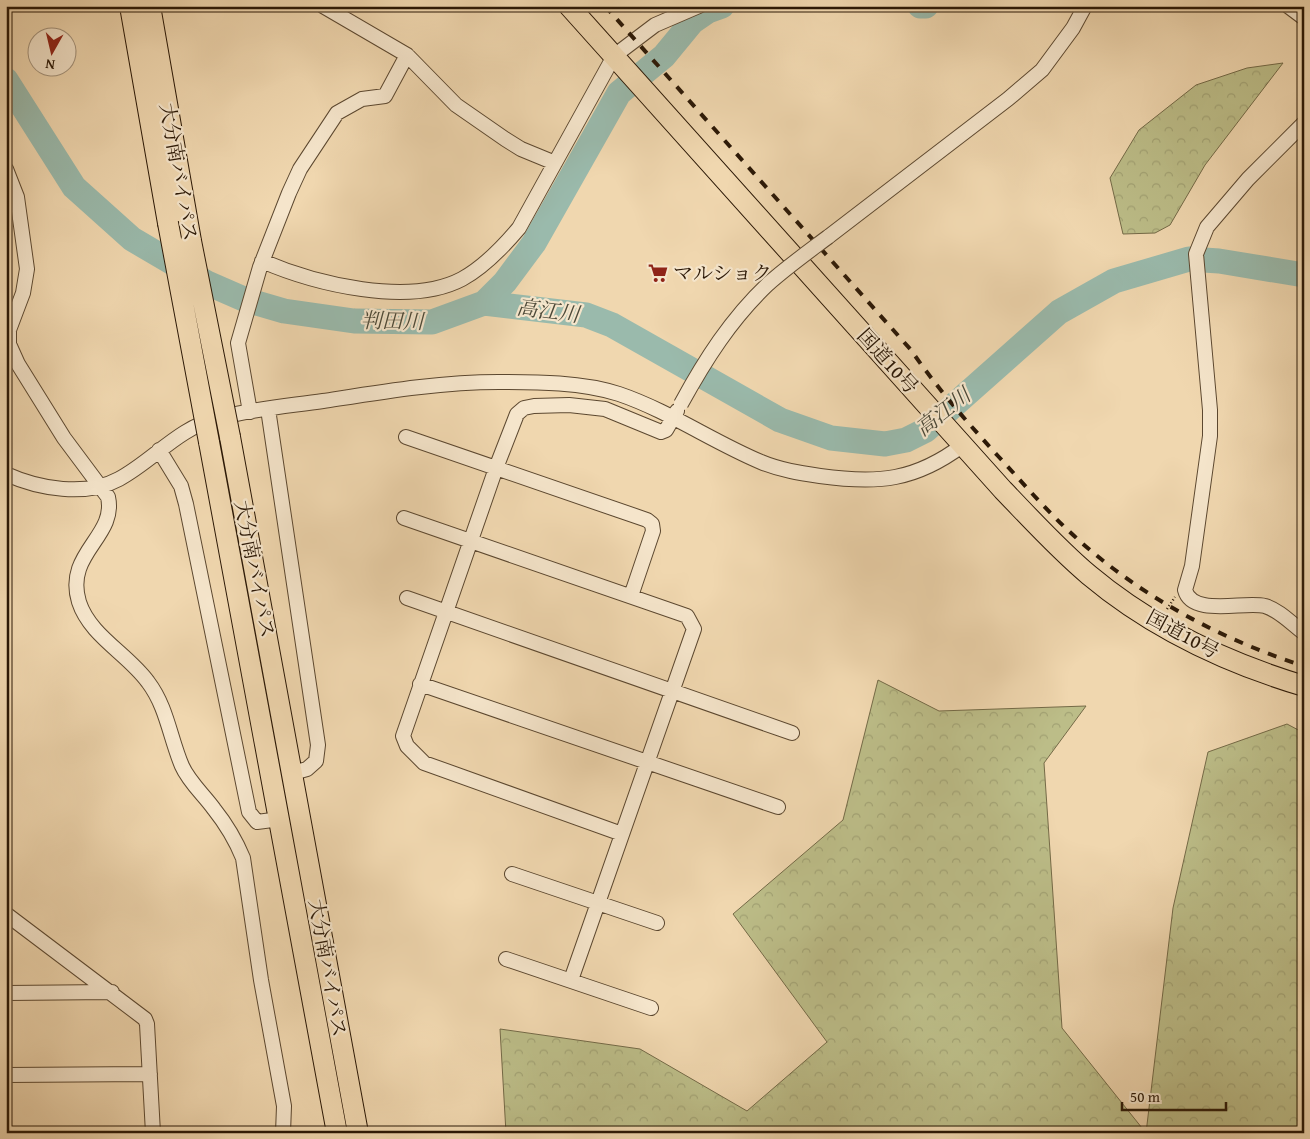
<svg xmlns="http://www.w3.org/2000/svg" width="1310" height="1139" font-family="'Gentium Book Plus','Noto Serif JP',serif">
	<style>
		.forest { fill: url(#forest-crowns); stroke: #746a47 }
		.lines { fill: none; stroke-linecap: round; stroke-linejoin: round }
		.river { stroke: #9abaac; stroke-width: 25 }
		.minor-casing { stroke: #5c4830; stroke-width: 16 }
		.highway-casing { stroke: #2b1806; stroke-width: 22 }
		.path { stroke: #2b1806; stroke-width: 2.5; stroke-dasharray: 1 2.5; stroke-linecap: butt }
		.minor { stroke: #f5e5cb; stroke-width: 14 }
		.highway { stroke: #f0d7af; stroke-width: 20 }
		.rail { stroke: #2b1806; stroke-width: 4; stroke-dasharray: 9 9; stroke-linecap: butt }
		.minor-bridge-casing { stroke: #5c4830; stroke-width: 16; stroke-linecap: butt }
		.highway-bridge-casing { stroke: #2b1806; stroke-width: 22; stroke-linecap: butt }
		.minor-bridge { stroke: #f5e5cb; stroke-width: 14 }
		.highway-bridge { stroke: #f0d7af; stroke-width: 20 }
		.labels { text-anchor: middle; stroke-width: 4.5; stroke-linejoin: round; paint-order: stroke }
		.street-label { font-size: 20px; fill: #2b1806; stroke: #f5e5cb }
		.poi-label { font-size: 20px; fill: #2b1806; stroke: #f5e5cb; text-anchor: start }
		.water-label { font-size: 21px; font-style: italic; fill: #4c4938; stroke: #f5e5cb }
	</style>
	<defs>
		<pattern id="forest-crowns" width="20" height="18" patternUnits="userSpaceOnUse" patternTransform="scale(1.25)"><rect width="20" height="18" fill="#bcbd88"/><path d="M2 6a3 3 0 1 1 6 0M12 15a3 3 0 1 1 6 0" fill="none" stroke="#a2a274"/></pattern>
	</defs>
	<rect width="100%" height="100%" fill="#f0d7af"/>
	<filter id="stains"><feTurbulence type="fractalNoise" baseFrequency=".004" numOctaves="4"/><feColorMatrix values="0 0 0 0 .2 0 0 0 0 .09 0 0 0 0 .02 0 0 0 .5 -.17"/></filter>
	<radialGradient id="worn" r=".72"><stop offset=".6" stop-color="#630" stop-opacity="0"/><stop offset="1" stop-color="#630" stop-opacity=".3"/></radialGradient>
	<path class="forest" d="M1283,63L1205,165L1170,225L1155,233L1123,234L1110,178L1139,130L1196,85L1247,68Z
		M878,680L939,711L1086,706L1044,763L1062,1028L1146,1133H506L500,1029L640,1049L747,1111L827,1042L733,914L843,820Z
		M1287,724L1304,733V1133H1146L1173,908L1208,752Z"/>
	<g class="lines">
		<path class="river" d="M920,6H926
			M6,80L74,187L132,239L207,283L246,300L284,311L354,321L432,322L484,303L505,282L534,243L619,93L664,56L692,22L708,11L722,6
			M484,303L586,315L612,325L780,420L831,438L885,444L906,440L926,430L1059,312L1114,281L1189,259L1219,261L1304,275"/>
		<defs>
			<path id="minor" d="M323,6L407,55L456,105L505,139L521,149L555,163
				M1288,6L1304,18
				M1304,123L1248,179L1207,227L1196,254L1210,410V436L1192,566L1185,590C1192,617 1244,601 1265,606C1279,610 1292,624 1304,633
				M6,169L17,197L27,269L23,293L9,330V344L18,364L64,438L108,497C117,537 64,553 79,602C90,636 128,654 148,682C167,707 170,738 182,766C189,782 204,795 214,809C226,824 236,841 243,858L261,980L284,1106L283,1133
				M828,237L1008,99L1042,70L1073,28L1085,6
				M262,261C315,284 409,307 462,279C484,267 503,247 519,228L614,56L655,25L699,6
				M268,409L318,745L316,761L307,769L293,773
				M250,412L238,343L260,267L289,193L300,169L337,113L362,99L385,96L407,55
				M406,437L647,520L652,524L653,531L631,596
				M159,450L181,486L186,504L249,812L257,822L280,819
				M6,474C39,489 86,497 119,479C154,460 178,428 218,418C252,409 288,406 323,401C381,392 439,382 499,382C537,382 582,382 619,394C669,411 713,442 761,462C780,470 800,473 820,476C878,484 915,481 963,445
				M404,518L687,616L694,629L571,980
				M407,598L792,733
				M420,684L778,807
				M622,834L424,763L407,746L403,736L496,468L517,414L524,408L534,406L569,405L605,409L661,432L666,430L677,411
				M512,874L657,923
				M6,914L145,1019L147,1024L153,1133
				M506,959L651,1008
				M6,993L112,992
				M6,1075L150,1074"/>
			<path id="highway" d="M130,6L168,223
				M150,6L191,241
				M569,6L1003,490C1031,519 1058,549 1089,575C1151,627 1227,663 1304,686
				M230,437L358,1133
				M209,442L337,1133"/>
		</defs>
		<use href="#minor" class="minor-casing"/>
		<use href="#highway" class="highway-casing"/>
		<path class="path" d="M1167,609L1175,597"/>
		<use href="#minor" class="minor"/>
		<use href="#highway" class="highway"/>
		<path class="rail" d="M605,6L911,350C937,388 967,422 998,456C1022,482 1045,509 1071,533C1136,594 1219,639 1304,666"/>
		<defs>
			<path id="minor-bridge" d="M681,404C705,360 731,319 768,284C787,267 808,252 828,237"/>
			<path id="highway-bridge" d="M168,223L209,442
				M191,241L230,437"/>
		</defs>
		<use href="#minor-bridge" class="minor-bridge-casing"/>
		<use href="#highway-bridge" class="highway-bridge-casing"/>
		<use href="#minor-bridge" class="minor-bridge"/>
		<use href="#highway-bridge" class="highway-bridge"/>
	</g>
	<defs>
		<symbol id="supermarket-bare" viewBox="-9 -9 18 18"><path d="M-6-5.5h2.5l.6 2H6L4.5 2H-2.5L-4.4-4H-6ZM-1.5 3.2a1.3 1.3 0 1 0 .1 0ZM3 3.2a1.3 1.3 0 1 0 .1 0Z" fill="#8f2418" stroke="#f5e5cb" stroke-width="2.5" paint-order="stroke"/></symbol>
	</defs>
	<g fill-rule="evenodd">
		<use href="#supermarket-bare" x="644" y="259" width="28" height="28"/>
	</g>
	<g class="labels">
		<g class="street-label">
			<text transform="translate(179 172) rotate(80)" y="7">大分南バイパス</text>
			<text transform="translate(888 361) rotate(48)" y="7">国道10号</text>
			<text transform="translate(255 569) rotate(79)" y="7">大分南バイパス</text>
			<text transform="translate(1183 634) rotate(28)" y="7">国道10号</text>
			<text transform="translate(328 968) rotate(80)" y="7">大分南バイパス</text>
		</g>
		<g class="poi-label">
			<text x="673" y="280">マルショク</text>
		</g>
		<g class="water-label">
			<text transform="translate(548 311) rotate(7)" y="7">高江川</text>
			<text transform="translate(392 321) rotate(1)" y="7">判田川</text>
			<text transform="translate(943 412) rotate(-38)" y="7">高江川</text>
		</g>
	</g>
	<rect width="1310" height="1139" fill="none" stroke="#f0d7af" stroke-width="25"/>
	<rect x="8" y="8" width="1295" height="1124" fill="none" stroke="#2b1806" stroke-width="2.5"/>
	<rect x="12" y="12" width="1285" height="1114" fill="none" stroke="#2b1806"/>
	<g transform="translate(52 52) rotate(188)"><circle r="24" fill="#f5e5cb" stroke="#a4937c"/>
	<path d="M0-4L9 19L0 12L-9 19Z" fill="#8f2418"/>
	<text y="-8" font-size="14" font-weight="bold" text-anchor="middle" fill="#2b1806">N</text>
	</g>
	<path d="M1122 1102v8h104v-8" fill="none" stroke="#2b1806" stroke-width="2.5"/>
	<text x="1130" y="1102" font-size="15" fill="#2b1806" stroke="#f5e5cb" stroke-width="4" paint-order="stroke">50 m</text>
	<rect width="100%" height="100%" filter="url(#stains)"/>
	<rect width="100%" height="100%" fill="url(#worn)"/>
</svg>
